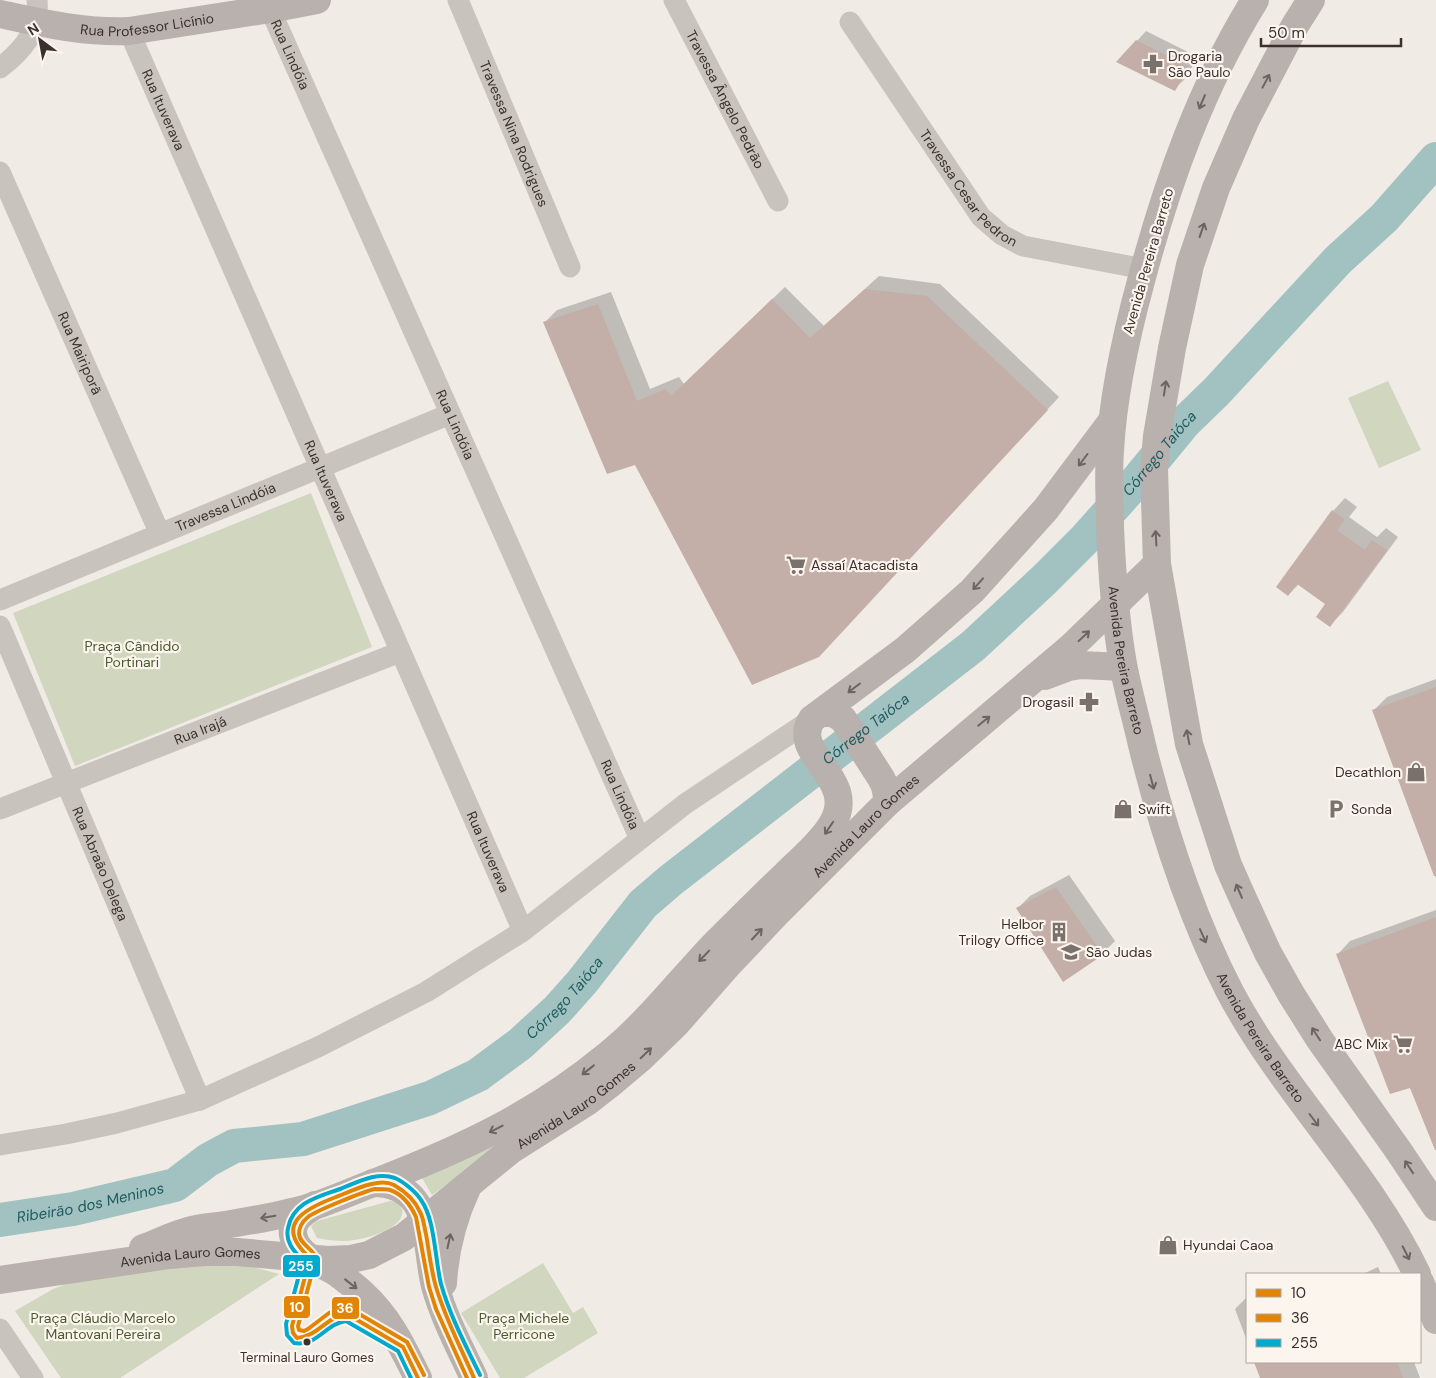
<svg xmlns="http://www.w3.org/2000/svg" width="1436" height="1378" font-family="'DM Sans',sans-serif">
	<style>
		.green { fill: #d1d6bf }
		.shadow { fill: #0003 }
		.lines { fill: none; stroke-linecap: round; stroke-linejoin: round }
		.river { stroke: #a1c2c1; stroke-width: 34 }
		.building { fill: #c3afa7 }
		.minor { stroke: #c9c3be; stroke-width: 21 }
		.major { stroke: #b8b1ad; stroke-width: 28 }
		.bus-1-casing { stroke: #fbf5ee; stroke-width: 8 }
		.bus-2-casing { stroke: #fbf5ee; stroke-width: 8 }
		.bus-3-casing { stroke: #fbf5ee; stroke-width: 8 }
		.bus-1 { stroke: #e28406; stroke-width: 4 }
		.bus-2 { stroke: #e28406; stroke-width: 4 }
		.bus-3 { stroke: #00a9ce; stroke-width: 4 }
		.oneway { stroke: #6d645f }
		.bus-dot { fill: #3b302b; stroke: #fbf5ee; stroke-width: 2 }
		.labels { text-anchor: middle; stroke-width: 4.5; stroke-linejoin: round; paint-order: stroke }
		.bus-label { font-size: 13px; fill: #3b302b; stroke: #fbf5ee }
		.street-label { font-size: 14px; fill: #3b302b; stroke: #fbf5ee }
		.poi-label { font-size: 14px; fill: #3b302b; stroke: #fbf5ee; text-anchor: start }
		.park-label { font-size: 14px; fill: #4a5a2e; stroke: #fbf5ee }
		.water-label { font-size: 15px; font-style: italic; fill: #1f5a5e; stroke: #fbf5ee }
		.line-badge { stroke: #fbf5ee; stroke-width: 2 }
		.badge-label { font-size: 14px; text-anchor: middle; font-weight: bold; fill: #fff }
	</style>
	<rect width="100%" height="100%" fill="#f0ebe5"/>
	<path class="green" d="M1388,381L1421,450L1379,468L1348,398Z
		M311,493L372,647L75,766L13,613Z
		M513,1136L432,1195L421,1176Z
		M390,1201L398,1202C399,1204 401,1206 402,1209C407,1230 358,1241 344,1241C335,1241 326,1240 317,1238L311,1226L317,1221Z
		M543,1263L573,1313L583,1307L598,1333L524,1378H500L461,1313Z
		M190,1264L246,1265L279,1274L120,1378H61L15,1311L53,1289L91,1275Z"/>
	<path class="shadow" d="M1146,31L1198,57L1184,80L1174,89L1137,41Z
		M879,276L940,284L1059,397L832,642L636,464L544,323L557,310L611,292L650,389L679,377L684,384L785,287L824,326Z
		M1345,498L1357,507L1349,517L1377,537L1386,528L1398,537L1343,612L1330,625L1326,604L1299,584L1288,595L1333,511Z
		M1436,679V878L1374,710L1387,697Z
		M1069,875L1115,941L1102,954L1018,908L1030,896Z
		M1436,910V1135L1338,954L1350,941Z
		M1378,1267L1381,1274H1363Z
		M1247,1297V1341L1235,1309Z
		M1255,1362H1414L1420,1378H1262Z"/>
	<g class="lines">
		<path class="river" id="s1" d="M0,1220L73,1209L175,1185L208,1160L234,1146L303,1139L430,1098L478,1075L520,1044L557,1010L582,982L643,904L671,880L973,646L1044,580L1085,539L1134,484L1185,422L1216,392L1338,260L1384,218L1436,159"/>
	</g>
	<path class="building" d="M1136,40L1189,67L1175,91L1116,62Z
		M865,289L927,296L1048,410L819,657L752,685L635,465L607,474L543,322L598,304L637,401L666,389L671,396L772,299L810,338Z
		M1332,510L1345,520L1337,530L1365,550L1372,540L1387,550L1330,627L1316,617L1325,604L1297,584L1288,596L1276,587Z
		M1436,687V876H1434L1372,710Z
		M1056,887L1103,955L1063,982L1016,908Z
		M1436,917V1150H1435L1410,1088L1390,1094L1336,954Z
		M1254,1362H1397L1403,1378H1260Z"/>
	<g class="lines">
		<g class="minor">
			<path id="s2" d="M458,0L570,267"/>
			<path id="s3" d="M674,0L778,201"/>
			<path id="s4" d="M270,9L640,839"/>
			<path id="s5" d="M850,22L981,217L1002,235L1023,246L1144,269"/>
			<path id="s6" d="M129,31L523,931"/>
			<path d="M0,68C23,50 40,31 37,0"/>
			<path id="s7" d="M0,172L160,534"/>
			<path id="s8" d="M0,600L450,414"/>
			<path id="s9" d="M0,626L200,1100"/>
			<path id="s10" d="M0,809L400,652"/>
			<path d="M0,1145L66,1134L117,1123L200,1100L318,1047L426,992L523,931L685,804L812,719"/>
			<path d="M0,1329L33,1378"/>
		</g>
		<g class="major">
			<path id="s11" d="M1255,0C1201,87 1167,183 1141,281C1126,336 1113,394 1110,451C1108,476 1110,501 1110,527C1112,573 1115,619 1123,664C1128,691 1136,718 1142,745C1163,830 1190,914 1230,992C1283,1092 1368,1172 1417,1274"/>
			<path d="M1311,0L1294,27L1246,119L1216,188L1190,265L1172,348L1157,436L1154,469L1157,564L1189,744L1228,865L1244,901L1268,953L1291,994L1320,1040L1398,1150L1436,1207"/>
			<path id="s12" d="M0,14C43,23 84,33 129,31L270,9L317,0"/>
			<path d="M1045,676L1069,667L1081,665L1123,667"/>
			<path d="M821,713H833L843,719L881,778L885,786L888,802"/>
			<path d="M373,1183C391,1183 406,1188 416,1203C429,1222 429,1263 435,1286C444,1318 460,1348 474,1378"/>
			<path d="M315,1205C302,1213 287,1223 295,1241C302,1258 323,1264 337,1273C346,1280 356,1287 364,1295C389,1318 403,1348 418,1378"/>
			<path d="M143,1248C158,1243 172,1235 188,1231C199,1227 213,1227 225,1225C255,1220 285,1215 314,1206C335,1199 355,1190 376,1182C464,1148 535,1115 609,1054C647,1023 677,984 711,948C736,923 760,899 786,874C801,859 819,845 831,826C862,779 788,755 812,719L905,650L972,591L1046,509L1112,421"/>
			<path id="s13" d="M0,1280L169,1255L204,1252H237L328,1260L351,1259L369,1255L404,1237L511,1150L587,1102L610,1084L642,1057L676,1024L727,966L779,911L888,802L1070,648L1157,564"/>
			<path d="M1420,1282L1436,1320"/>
			<path d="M443,1283C445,1250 453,1218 467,1188"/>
		</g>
		<defs>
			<path id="bus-1" d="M418,1378L403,1347L347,1314C324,1318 319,1336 297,1338L293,1333L292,1326L310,1258C273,1225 304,1209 336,1197C352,1191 378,1177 394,1185C406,1192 415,1200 420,1212C424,1219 424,1227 426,1234C429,1251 431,1270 436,1287C445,1318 461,1348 474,1378"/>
			<path id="bus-2" d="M424,1375L407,1342L349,1308L337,1309L329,1313L308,1329L304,1331L299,1330L298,1326L316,1258C314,1249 300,1245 299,1234C299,1227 303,1221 308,1217C315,1211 365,1191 375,1189C378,1189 386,1189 390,1190C402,1194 411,1206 416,1217L429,1287L436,1309L467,1378"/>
			<path id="bus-3" d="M411,1378L398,1351L346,1321C325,1324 317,1347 294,1343L287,1335L286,1324L303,1260C293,1251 285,1241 288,1228C293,1202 318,1197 340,1189C356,1183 376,1171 395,1178C404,1182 416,1192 421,1200C435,1219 435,1260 441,1284C450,1316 466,1346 480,1375"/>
		</defs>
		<use href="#bus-1" class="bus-1-casing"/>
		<use href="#bus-2" class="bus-2-casing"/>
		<use href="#bus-3" class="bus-3-casing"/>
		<use href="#bus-1" class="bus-1"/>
		<use href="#bus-2" class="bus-2"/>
		<use href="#bus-3" class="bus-3"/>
	</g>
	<defs><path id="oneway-shaft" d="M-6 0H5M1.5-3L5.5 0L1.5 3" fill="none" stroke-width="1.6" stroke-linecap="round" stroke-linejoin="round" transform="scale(1.25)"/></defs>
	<g class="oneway">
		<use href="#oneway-shaft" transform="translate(1266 81) rotate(-62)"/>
		<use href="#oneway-shaft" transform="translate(1202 102) rotate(113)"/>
		<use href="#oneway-shaft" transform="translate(1202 230) rotate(-71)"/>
		<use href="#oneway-shaft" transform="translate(1165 388) rotate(-81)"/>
		<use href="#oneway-shaft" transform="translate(1083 460) rotate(127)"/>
		<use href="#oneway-shaft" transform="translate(1156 538) rotate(-93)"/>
		<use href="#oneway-shaft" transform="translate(978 584) rotate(132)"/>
		<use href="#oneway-shaft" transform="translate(1084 636) rotate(-43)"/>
		<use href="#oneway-shaft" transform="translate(854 688) rotate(143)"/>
		<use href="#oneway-shaft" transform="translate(984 721) rotate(-39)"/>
		<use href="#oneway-shaft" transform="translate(1188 737) rotate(-101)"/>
		<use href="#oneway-shaft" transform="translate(1152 782) rotate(75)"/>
		<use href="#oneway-shaft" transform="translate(829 828) rotate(124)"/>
		<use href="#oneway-shaft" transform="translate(1239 891) rotate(-113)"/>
		<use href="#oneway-shaft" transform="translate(757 934) rotate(-47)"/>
		<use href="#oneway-shaft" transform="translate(1203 936) rotate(66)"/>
		<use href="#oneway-shaft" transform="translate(704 956) rotate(134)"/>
		<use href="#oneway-shaft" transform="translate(1316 1034) rotate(-123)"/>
		<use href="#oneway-shaft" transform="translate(646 1053) rotate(-44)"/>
		<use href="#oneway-shaft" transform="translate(588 1070) rotate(142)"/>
		<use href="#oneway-shaft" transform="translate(1314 1120) rotate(53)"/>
		<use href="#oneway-shaft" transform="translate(496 1129) rotate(153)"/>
		<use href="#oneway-shaft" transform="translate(1409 1167) rotate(-123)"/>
		<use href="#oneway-shaft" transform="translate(268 1217) rotate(170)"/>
		<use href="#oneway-shaft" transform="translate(449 1241) rotate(-78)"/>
		<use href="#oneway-shaft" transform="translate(1406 1253) rotate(63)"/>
		<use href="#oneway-shaft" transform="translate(351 1284) rotate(38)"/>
	</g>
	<defs>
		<symbol id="pharmacy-bare" viewBox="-9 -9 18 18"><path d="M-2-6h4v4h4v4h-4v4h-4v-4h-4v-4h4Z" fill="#7a716c" stroke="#fbf5ee" stroke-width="2.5" paint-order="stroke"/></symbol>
		<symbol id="supermarket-bare" viewBox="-9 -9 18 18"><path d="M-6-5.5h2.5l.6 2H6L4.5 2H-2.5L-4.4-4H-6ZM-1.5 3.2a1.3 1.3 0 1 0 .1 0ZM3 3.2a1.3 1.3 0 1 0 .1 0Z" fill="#7a716c" stroke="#fbf5ee" stroke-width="2.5" paint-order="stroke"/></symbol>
		<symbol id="shop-bare" viewBox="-9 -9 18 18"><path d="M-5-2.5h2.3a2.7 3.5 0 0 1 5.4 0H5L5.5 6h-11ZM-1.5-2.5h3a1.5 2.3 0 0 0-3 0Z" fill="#7a716c" stroke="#fbf5ee" stroke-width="2.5" paint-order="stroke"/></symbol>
		<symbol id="parking-bare" viewBox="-9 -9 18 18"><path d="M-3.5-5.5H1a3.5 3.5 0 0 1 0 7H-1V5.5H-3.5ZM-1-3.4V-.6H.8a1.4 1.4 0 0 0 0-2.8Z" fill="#7a716c" stroke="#fbf5ee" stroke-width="2.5" paint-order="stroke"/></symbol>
		<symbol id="building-bare" viewBox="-9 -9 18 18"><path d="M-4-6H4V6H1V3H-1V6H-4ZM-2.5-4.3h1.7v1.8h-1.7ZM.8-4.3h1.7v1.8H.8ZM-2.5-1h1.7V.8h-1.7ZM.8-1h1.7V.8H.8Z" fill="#7a716c" stroke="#fbf5ee" stroke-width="2.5" paint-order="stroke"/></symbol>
		<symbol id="university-bare" viewBox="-9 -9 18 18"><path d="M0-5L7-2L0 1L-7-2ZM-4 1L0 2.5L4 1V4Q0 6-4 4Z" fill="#7a716c" stroke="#fbf5ee" stroke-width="2.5" paint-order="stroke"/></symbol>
	</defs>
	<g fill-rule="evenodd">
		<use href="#pharmacy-bare" x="1139" y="50" width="28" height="28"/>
		<use href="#supermarket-bare" x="782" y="551" width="28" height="28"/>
		<use href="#pharmacy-bare" x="1075" y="688" width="28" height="28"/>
		<use href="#shop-bare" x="1402" y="758" width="28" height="28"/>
		<use href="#shop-bare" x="1109" y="795" width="28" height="28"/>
		<use href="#parking-bare" x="1322" y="795" width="28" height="28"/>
		<use href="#building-bare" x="1045" y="918" width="28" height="28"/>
		<use href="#university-bare" x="1057" y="938" width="28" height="28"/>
		<use href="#supermarket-bare" x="1389" y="1030" width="28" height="28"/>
		<use href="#shop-bare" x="1154" y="1231" width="28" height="28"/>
	</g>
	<circle class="bus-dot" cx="307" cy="1342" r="4.5"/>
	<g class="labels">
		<g class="bus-label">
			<text x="307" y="1362">Terminal Lauro Gomes</text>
		</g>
		<g class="street-label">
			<text dy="5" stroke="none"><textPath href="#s12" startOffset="149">Rua Professor Licínio</textPath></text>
			<text dy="5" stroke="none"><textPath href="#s4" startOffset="50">Rua Lindóia</textPath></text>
			<text dy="5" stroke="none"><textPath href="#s3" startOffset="112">Travessa Ângelo Pedrão</textPath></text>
			<text dy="5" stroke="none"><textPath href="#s6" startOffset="86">Rua Ituverava</textPath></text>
			<text dy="5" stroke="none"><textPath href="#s2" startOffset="145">Travessa Nina Rodrigues</textPath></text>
			<text dy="5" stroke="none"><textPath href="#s5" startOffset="205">Travessa Cesar Pedron</textPath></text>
			<text transform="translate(1148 261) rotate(-74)" y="5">Avenida Pereira Barreto</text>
			<text dy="5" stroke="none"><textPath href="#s7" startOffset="198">Rua Mairiporã</textPath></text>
			<text dy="5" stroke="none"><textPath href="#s4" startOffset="455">Rua Lindóia</textPath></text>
			<text dy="5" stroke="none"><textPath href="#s6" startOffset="491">Rua Ituverava</textPath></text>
			<text dy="5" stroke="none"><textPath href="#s8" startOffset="244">Travessa Lindóia</textPath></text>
			<text dy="5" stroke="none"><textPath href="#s11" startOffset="688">Avenida Pereira Barreto</textPath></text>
			<text dy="5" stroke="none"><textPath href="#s10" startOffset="215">Rua Irajá</textPath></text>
			<text dy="5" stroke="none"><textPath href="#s4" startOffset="860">Rua Lindóia</textPath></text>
			<text dy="5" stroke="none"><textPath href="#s13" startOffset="1032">Avenida Lauro Gomes</textPath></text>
			<text dy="5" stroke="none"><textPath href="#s6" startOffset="896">Rua Ituverava</textPath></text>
			<text dy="5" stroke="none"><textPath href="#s9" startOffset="258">Rua Abraão Delega</textPath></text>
			<text dy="5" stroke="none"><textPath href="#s11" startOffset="1092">Avenida Pereira Barreto</textPath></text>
			<text dy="5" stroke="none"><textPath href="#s13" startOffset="628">Avenida Lauro Gomes</textPath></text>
			<text dy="5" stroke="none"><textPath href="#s13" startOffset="192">Avenida Lauro Gomes</textPath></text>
		</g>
		<g class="poi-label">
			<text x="1168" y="61">Drogaria<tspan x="1168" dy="16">São Paulo</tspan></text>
			<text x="811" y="570">Assaí Atacadista</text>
			<text x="1074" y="707" text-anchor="end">Drogasil</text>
			<text x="1401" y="777" text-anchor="end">Decathlon</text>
			<text x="1138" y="814">Swift</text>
			<text x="1351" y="814">Sonda</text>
			<text x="1044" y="929" text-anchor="end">Helbor<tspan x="1044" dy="16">Trilogy Office</tspan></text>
			<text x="1086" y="957">São Judas</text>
			<text x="1388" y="1049" text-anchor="end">ABC Mix</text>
			<text x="1183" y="1250">Hyundai Caoa</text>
		</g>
		<g class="park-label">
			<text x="132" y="651">Praça Cândido<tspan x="132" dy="16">Portinari</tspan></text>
			<text x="103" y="1323">Praça Cláudio Marcelo<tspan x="103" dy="16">Mantovani Pereira</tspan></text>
			<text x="524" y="1323">Praça Michele<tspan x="524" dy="16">Perricone</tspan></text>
		</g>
		<g class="water-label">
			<text dy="5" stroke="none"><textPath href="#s1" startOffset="1432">Córrego Taióca</textPath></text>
			<text dy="5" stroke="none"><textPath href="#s1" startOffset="1028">Córrego Taióca</textPath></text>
			<text dy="5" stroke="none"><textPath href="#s1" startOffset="622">Córrego Taióca</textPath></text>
			<text dy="5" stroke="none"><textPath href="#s1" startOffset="92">Ribeirão dos Meninos</textPath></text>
		</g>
	</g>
	<g class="line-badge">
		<rect x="282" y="1254" width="39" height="24" rx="5" fill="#00a9ce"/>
		<rect x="283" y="1295" width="28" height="24" rx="5" fill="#e28406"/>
		<rect x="331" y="1296" width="29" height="24" rx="5" fill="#e28406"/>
	</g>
	<g class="badge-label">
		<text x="301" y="1271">255</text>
		<text x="297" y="1312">10</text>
		<text x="345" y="1313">36</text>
	</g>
	<rect x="1246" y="1273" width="175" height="90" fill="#fbf5ee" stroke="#aea6a0"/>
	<rect x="1256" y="1289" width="25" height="8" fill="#e28406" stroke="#aea6a0"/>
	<text x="1291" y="1298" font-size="15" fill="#3b302b">10</text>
	<rect x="1256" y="1314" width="25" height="8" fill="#e28406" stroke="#aea6a0"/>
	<text x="1291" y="1323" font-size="15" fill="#3b302b">36</text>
	<rect x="1256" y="1339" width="25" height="8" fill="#00a9ce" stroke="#aea6a0"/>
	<text x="1291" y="1348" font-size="15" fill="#3b302b">255</text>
	<g transform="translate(40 40) rotate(328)" stroke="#fbf5ee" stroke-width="4" paint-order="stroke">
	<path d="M0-4L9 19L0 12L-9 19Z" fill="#3b302b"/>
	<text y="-8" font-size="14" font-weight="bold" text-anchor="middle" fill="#3b302b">N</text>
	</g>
	<path d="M1261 38v8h140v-8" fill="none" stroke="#3b302b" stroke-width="2.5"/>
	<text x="1268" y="38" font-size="15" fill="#3b302b" stroke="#fbf5ee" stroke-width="4" paint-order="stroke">50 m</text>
</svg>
